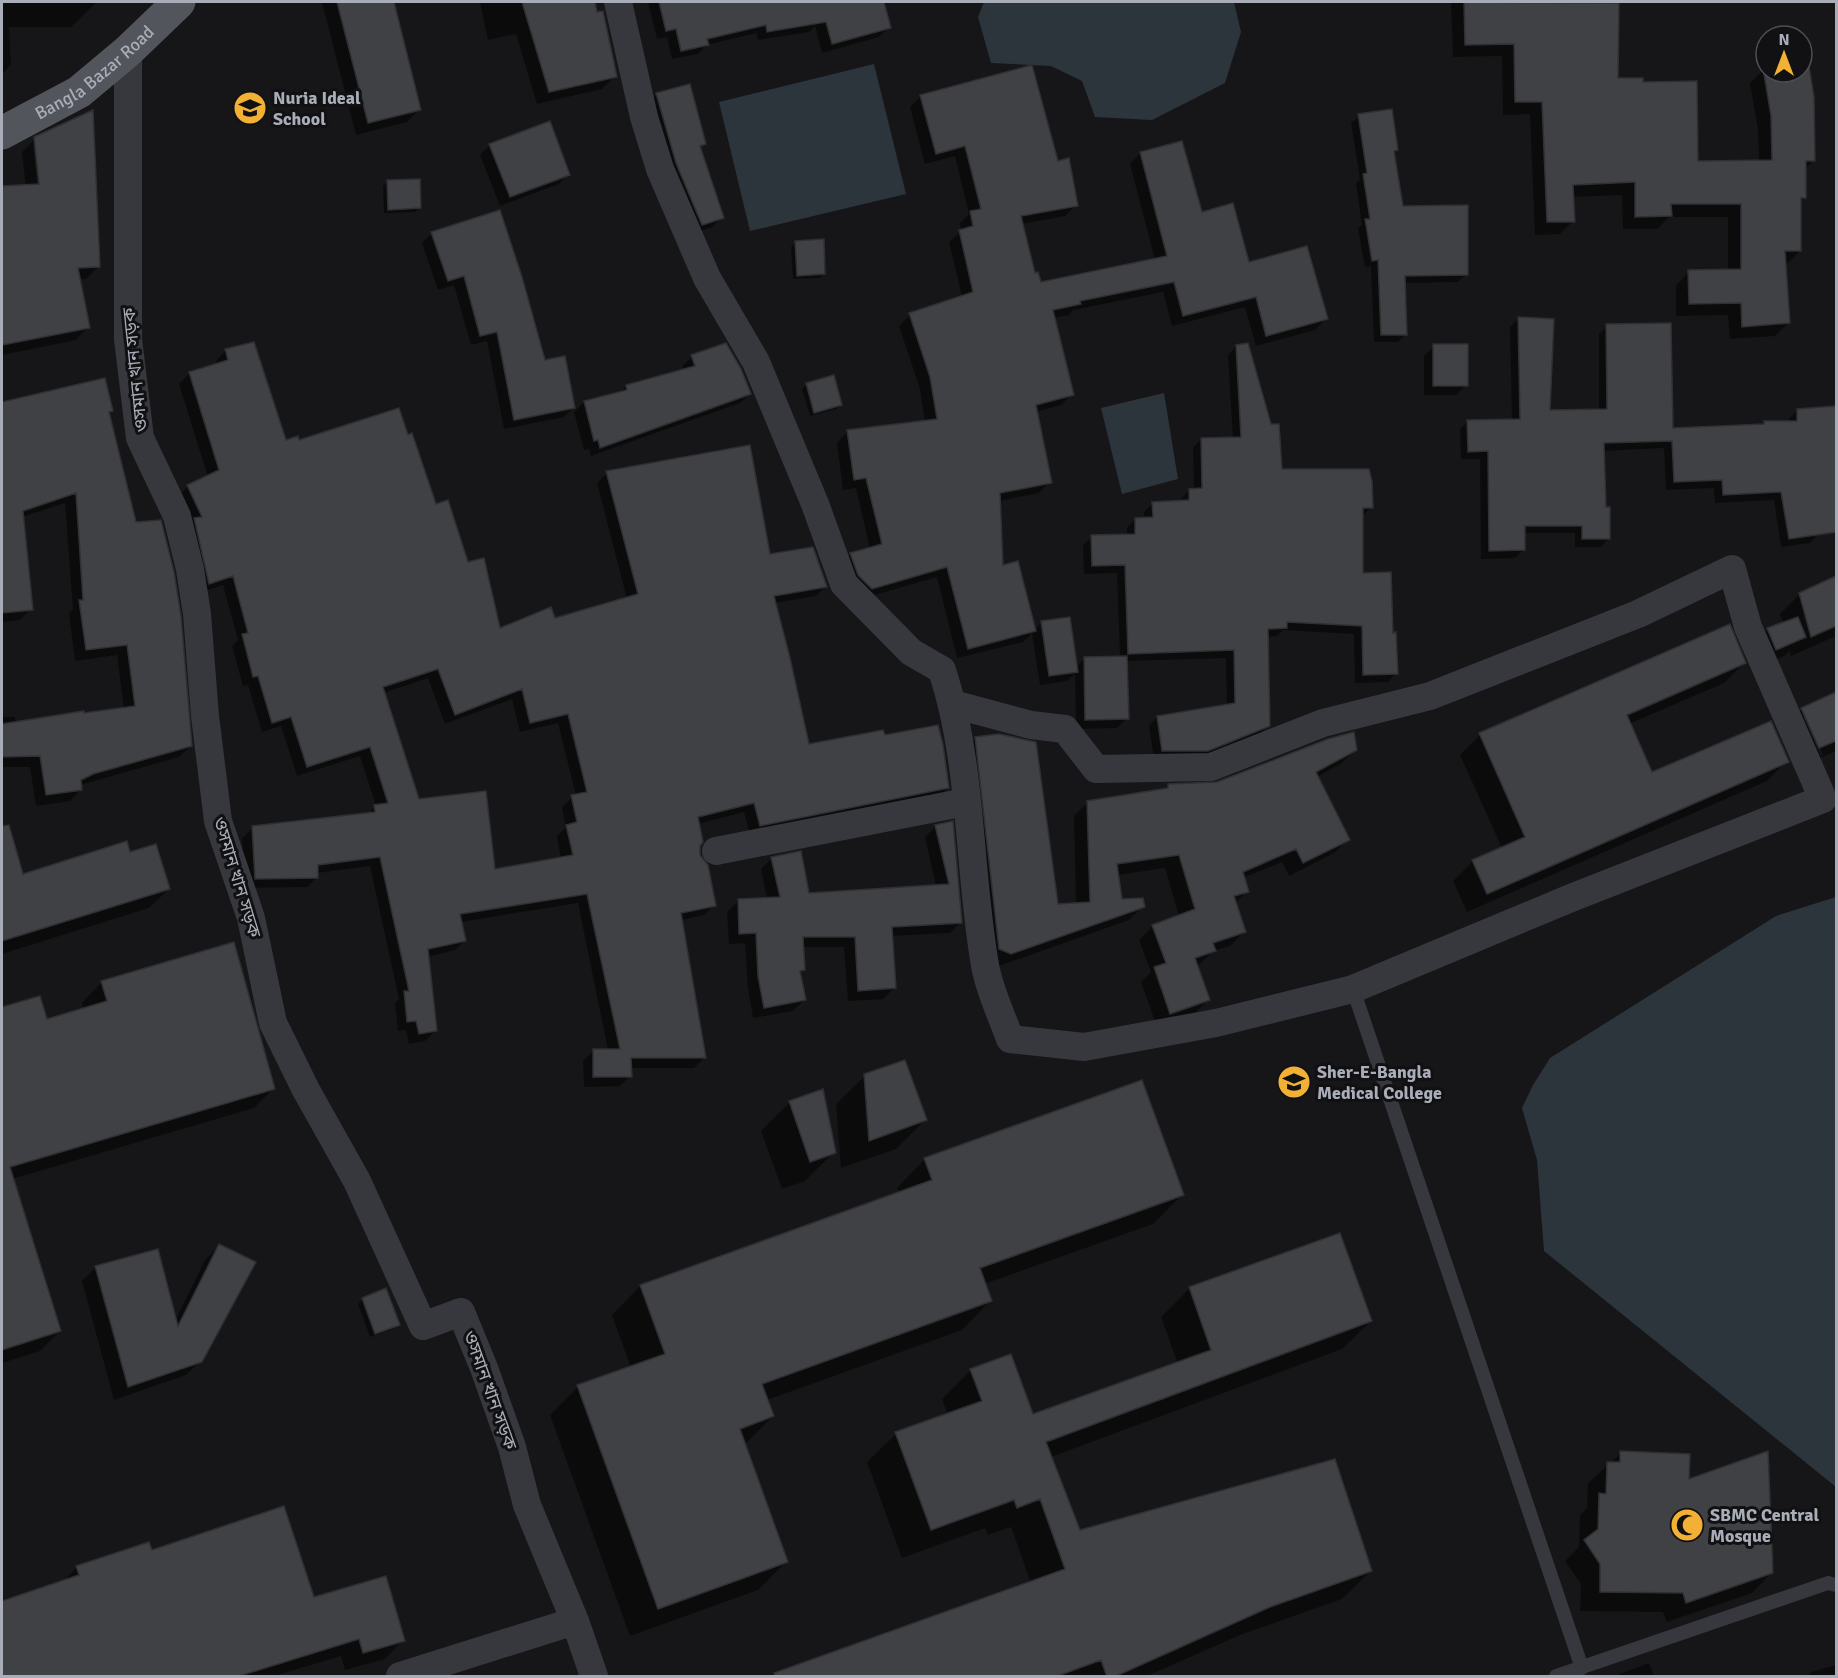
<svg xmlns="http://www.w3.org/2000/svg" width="1838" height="1678" font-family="Signika,'Noto Sans Bengali',sans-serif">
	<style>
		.water { fill: #2c353c }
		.shadow { fill: #0007; fill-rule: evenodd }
		.building { fill: #404145; stroke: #303034; stroke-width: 1.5; fill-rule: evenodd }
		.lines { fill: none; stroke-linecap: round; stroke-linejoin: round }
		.service { stroke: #37383d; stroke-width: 14 }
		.minor { stroke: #37383d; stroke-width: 28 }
		.primary { stroke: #53555c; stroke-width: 33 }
		.labels { text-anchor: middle; stroke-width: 6; stroke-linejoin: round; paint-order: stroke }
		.street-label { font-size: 18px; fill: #a8adb8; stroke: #111113 }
		.poi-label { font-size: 18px; font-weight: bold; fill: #a8adb8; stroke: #111113; text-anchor: start }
	</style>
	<rect width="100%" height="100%" fill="#161618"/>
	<path class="water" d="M984,2H1234L1241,32L1225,83L1152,120L1095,117L1082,81L1051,66L991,63L978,17Z
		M874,64L906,194L750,231L719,102Z
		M1164,393L1178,479L1122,494L1101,408Z
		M1836,897V1487L1544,1251L1537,1160L1522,1108L1533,1085L1550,1058L1776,916Z"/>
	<path class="shadow" d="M2,2H97L71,27H9L11,64L2,74Z
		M322,2H392L420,109L407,122L356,135Z
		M480,2H593L615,76L602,89L537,104L516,34L488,40Z
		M648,2H815L817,10L821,5L836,2H882L889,27L879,37L822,53L815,26L809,32L758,40L757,33L706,45L698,54L672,59L667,37L657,39Z
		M1451,2H1536V5L1617,79L1642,83L1697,163L1759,162L1758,130L1750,83L1763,70L1766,69V72H1802V63L1814,160L1804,170L1805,197L1800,202V251L1787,264H1784L1788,323L1775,336L1730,339L1728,315L1676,316V285L1689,272L1728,271V217H1669L1657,229H1623L1622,195L1572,197L1573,221L1560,234L1535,235L1530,114L1503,115L1502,56L1453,57Z
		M1031,67L1057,162L1076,205L1065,216L1022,224L1034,275L1040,283L1155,260L1130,164L1140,153L1181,142L1200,214L1248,264L1326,319L1315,330L1256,346L1245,307L1172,326L1163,292L1073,310L1069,315L1053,318L1072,394L1061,405L1036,412L1050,482L1039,493L999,501L1002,567L1034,630L1042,622L1076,667L1084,659L1120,658L1117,573L1084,574L1083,545L1092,537L1127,536V528L1135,519H1144V512L1152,504L1181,502V499L1189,490H1194L1193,448L1201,439H1233L1228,355L1236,346L1281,471L1371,507L1363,516L1362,574L1391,634L1396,673L1388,682L1355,683L1354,634L1283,630L1277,636L1267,637L1269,725L1260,734L1198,758L1154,759L1149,726L1157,717L1227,706L1226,658L1125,661L1127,718L1117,728L1076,729L1075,674L1067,681L1040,685L1032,633L1023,642L957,658L937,577L861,599L840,565L851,554L870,549L856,488L843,490L837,443L847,432L925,422L920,389L899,326L910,315L962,297L949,242L961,231L960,223L969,214L955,156L925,164L910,107L920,97Z
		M689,86L704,144L699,148L722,217L712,227L692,234L646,105L656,95Z
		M1359,116L1397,149L1393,153L1401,208L1466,274L1458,282L1404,283L1406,334L1398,342H1374L1371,266L1365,267L1358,228L1362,225L1356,183L1360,179L1351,123Z
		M35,139L99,266L86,279H79L88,327L76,340L2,355V188L6,187L30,225L22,152ZM33,143H36L45,257Z
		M490,145L569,174L559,184L500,206L480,155Z
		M388,182L419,208L415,212L384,213L383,186Z
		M432,233L543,361L574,407L564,417L504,429L487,341L471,345L454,285L438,290L422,243Z
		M796,242L824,273L819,278L793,279L791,247Z
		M1518,319L1548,412L1599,410V334L1607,326L1672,429L1760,426L1764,422H1789V419L1797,411L1836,406V487L1812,492L1818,534L1810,543L1781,547L1774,500L1715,503L1714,488L1666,490L1664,448L1603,451L1604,508L1609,538L1601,547H1575V533H1523V550L1515,558L1481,559L1480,459H1461L1460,429L1468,421L1512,420L1510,327Z
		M1434,346L1466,385L1456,395H1424V356Z
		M226,350L285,442H298L435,506L467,563L499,630L555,620L627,599L597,483L607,473L826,586L816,596L774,603L808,746L883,737L948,788L937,798L750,835L744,812L698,824V855L714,905L704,915L681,920L704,1058L694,1068H630V1076L620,1086L584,1087L583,1061L593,1051L608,1050L578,903L461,922L465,940L455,950L428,957L435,1031L425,1041L409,1044L406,1030L398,1031L395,1003L399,999L370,866L317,873V877L307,887L245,888L242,838L253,828L367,814L376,806L360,756L297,776L281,726L262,732L248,685L243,686L232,646L238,640L223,585L199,593L178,496L188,486L208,477L179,384L189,374L217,365L216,361ZM428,678L445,724L512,699L520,732L558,723L576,796L572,797L562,807L566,827L557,836L561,859L494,870L418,801L383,693Z
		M692,357L750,394L740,403L591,456L589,449L584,450L574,412L584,402L619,393L627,386L684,370L682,366Z
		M807,384L841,405L836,409L810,416L802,389Z
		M111,410L108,414L191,746L179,757L80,785L81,789L70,801L36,806L30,767H2V717H15V723L124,709L117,655L75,661L69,613L73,609L65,503L22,517L31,609L20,620L2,622V416L31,411Z
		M1836,578V636L1791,656L1790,651L1784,656L1756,669L1747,649L1767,630L1783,624L1780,614L1800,594Z
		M1744,663L1724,683L1629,724L1652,774L1787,761L1767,781L1467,912L1453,881L1473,861L1502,848L1460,755L1480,735Z
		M1836,691V751L1799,767L1782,729L1802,709ZM1802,714H1805L1823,755L1821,756Z
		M976,738L1057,906L1076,905L1074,816L1088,802L1164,790L1168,786L1217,784L1356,749L1342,763L1317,777L1348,839L1334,853L1289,876L1282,862L1243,878L1247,891L1235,904L1244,932L1230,946L1213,951L1200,964L1196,966L1208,1000L1194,1014L1157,1027L1141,982L1151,972L1139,940L1153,926L1179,916L1165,868L1117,875L1120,901L1143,906L1129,920L996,967L962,752Z
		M936,826L961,922L950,933L891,936L894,988L883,999L848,1001L844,947H802L803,970L799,974L804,1000L793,1011L753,1018L748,988L745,943L729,944L727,912L738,901L767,899L761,869L772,858L808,895L936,886L925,837Z
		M130,854L169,889L149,908L2,954V877L21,871L22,876Z
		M233,944L274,1088L254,1108L12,1179L60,1331L40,1351L2,1363V1009L39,998L46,1021L84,1010L82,1003L101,983Z
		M865,1076L925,1120L896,1149L841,1168L836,1104Z
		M822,1091L834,1152L805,1181L782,1189L761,1131L789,1103Z
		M925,1159L1182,1195L1153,1224L984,1284L990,1301L962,1330L767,1400L773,1416L744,1445L786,1562L758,1590L630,1636L550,1415L578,1387L631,1368L612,1315L640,1286L899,1194L897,1188Z
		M1339,1235L1371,1321L1342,1349L1051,1457L1080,1532L1371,1571L1342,1599L1240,1635L1147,1676H790L1031,1583L1011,1527L988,1535L985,1528L902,1558L867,1462L896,1434L948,1415L942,1399L971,1370L1032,1416L1178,1364L1161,1317L1189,1289Z
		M219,1246L201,1361L186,1375L114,1400L82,1281L96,1267L175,1321L205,1260Z
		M363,1299L399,1325L394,1329L370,1337L358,1304Z
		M1621,1453L1687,1481L1772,1572L1752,1593L1667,1622L1663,1612L1580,1611L1581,1584L1565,1561L1579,1547L1580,1515L1587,1508L1588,1483Z
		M151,1552L313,1599L403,1640L385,1659L345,1670L341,1656L274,1676H2V1602L62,1583L77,1567Z
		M1649,1663L1654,1676H1614Z
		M1836,1665V1676H1807L1811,1672Z"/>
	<path class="building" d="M337,2H394L421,110L368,123Z
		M522,2H595L597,12L603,11L617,77L549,92Z
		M659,2H884L891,28L832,44L826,22L767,32L766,25L707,39L709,45L681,51L676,29L666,31Z
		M1464,2L1619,3L1618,78H1643V82L1697,81L1698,161L1772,160L1771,116L1763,68H1766V72H1802V61L1808,60L1814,97L1815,161H1806V198H1801V251H1785L1790,323L1742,327L1741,303L1689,304L1688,270L1741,269V204H1671L1672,216L1635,217V182L1573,185L1575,222H1547L1542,102H1515L1514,44L1465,45Z
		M1032,65L1058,161L1069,158L1078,206L1021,216L1035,273L1038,272L1041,282L1167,256L1140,152L1182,141L1202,212L1233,203L1249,262L1307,246L1328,319L1266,336L1256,297L1183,316L1174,282L1080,301L1081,304L1053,310L1074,395L1036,405L1052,483L1000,493L1003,565L1018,561L1036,631L968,649L947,567L872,589L858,575L850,553L882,544L866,478L854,480L847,430L937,419L930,377L909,313L973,292L959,230L973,226L970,211L981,209L965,146L936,154L920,95Z
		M690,84L706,144L700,146L724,218L702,225L676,163L656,93Z
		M1392,109L1398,150L1394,151L1403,206L1468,205V275L1405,276L1407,335H1381L1378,260L1372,261L1365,219H1370L1363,174L1367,173L1358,114Z
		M93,110L100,267L78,268L90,328L2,345V186L39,184L34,137Z
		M550,121L570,175L510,197L489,144Z
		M420,179L421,208L388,210L387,180Z
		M500,210L522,277L545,360L565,356L575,408L514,420L497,332L480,336L464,276L448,281L431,232Z
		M824,239L825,274L797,276L795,241Z
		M1518,317L1554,319L1550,410L1607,409L1606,324L1671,323L1673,428L1764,424V421H1797V409L1836,406V532L1789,539L1781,492L1723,495L1722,480L1674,482L1672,441L1604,443L1606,507H1610V539H1582V526H1525V550L1489,551L1488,451L1468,452L1467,420L1520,419Z
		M254,342L286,440L298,436L299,440L399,408L408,435L412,433L436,504L448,500L468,562L484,558L500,628L551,607L555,618L638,594L606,471L750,445L770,554L813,547L827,587L774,596L790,658L809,744L883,730L885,735L938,725L943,745L949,788L760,826L754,803L698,817L703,842L700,846V855L708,865L716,906L681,913L706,1058H631L632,1077H593V1049H620L587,894L460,914L466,941L428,949L437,1031L419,1034L416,1021L407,1022L404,991H409L380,857L318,865V878L255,879L252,826L375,812L374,805L388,803L370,747L307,767L291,717L272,723L258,676L253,677L242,634L248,633L233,576L209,584L194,518L202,517L187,485L219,470L189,372L228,360L225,349ZM438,669L455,715L522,689L530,723L568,714L587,792L571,795L577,822L566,825L573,855L495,869L486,791L419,799L383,687Z
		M726,343L741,369L751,394L600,448L598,440L594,441L584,401L627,390L626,385L695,366L691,355Z
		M1248,343L1271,424H1279L1282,469H1369L1372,481L1373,508H1363V573L1391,572L1393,633L1396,632L1398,674L1363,675L1362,626L1287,622V628L1268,629L1270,726L1208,751H1162L1157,716L1235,703L1234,650L1128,654L1125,565L1092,566L1091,535L1135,534V518L1153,517L1152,502L1189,500V489L1202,488L1201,438L1241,437L1236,345Z
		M1433,344H1468V386H1433Z
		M834,375L842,405L814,413L806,383Z
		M105,378L113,411L109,412L136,522L161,520L174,572L181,616L192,746L93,774L81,780L82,790L46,795L40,756L2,757V724L84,711V713L135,706L127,645L86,650L79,600H83L76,493L23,511L33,610L2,613V402Z
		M1836,576V626L1811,637L1799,593Z
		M1070,617L1078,672L1049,676L1041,621Z
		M1798,617L1806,637L1776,650L1767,628Z
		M1730,624L1746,663L1627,715L1652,772L1771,721L1789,762L1487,894L1472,860L1525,837L1479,733Z
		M1127,656L1129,719L1085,720L1084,657Z
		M1836,692V741L1819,748L1801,708Z
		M1354,732L1357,750L1316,772L1350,840L1303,863L1296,849L1243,872L1249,892L1234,896L1246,932L1213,943L1216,951L1195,958L1210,1000L1170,1014L1154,967L1166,963L1152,925L1195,909L1179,855L1117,864L1122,899L1143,898L1145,907L1011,954L999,949L975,737L999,734L1036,742L1058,904L1090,902L1087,801L1168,788V784L1217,782L1328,739Z
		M953,821L962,923L892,927L896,988L858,991L855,937H803L805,970L800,971L806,1000L764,1008L758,976L756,933L739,934L738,899L780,897L771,857L801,851L809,893L949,884L935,825Z
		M9,825L23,874L127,841L130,852L156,844L170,889L2,941V826Z
		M234,942L275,1089L10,1167L61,1331L2,1350V1007L40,996L47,1019L107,1001L101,981Z
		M905,1060L927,1120L869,1141L864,1074Z
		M1142,1080L1184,1195L980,1268L992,1301L762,1384L774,1416L740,1429L788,1562L658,1609L577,1385L665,1354L640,1285L932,1180L924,1158Z
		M823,1089L836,1153L810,1162L789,1101Z
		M1340,1233L1372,1321L1046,1442L1080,1530L1335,1459L1372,1571L1270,1607L1114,1677H1107L1101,1660L1055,1677H775L774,1673L1065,1569L1040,1499L1017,1508L1014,1500L931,1530L895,1432L982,1401L970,1369L1011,1354L1033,1414L1211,1350L1189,1287Z
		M219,1244L256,1262L202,1362L128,1387L95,1266L158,1249L178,1326Z
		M386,1288L400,1325L375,1334L362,1298Z
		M1620,1451L1690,1454L1689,1479L1768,1451L1773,1573L1686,1603L1683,1593L1600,1592V1564L1584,1540L1598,1529L1599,1493L1606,1494L1607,1462H1620Z
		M284,1506L314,1597L386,1576L405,1641L363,1653L359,1639L236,1677H2V1601L79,1575L76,1566L149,1542L152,1550Z"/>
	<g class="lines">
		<path class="service" d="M1353,989L1582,1668
			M1556,1676L1828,1583L1836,1585"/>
		<path class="minor" d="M618,2L644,117L660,169L707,278L756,362L815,504L844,584L911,652L942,670C973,765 968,868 985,965C989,990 1002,1016 1010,1039L1084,1047L1216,1023L1353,989L1571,898L1823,799L1748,627L1732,569L1638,614L1430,696L1323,723L1211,767L1096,769L1065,729L1031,725L953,704
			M128,51V339L140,438L177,516L190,569L197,614L205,716L218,821L251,918L273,1023L306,1090L357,1181L423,1326L461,1312L484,1368L512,1447L527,1505L575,1621L594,1676
			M716,851L966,802
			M400,1676L575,1621"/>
		<path class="primary" id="s1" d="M2,133L79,92L128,51L179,2"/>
	</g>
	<defs>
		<symbol id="school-disc" viewBox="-11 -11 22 22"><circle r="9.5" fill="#f2b134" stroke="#111113"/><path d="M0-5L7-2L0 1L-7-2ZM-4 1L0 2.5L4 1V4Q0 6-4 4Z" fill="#111"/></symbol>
		<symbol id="university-disc" viewBox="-11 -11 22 22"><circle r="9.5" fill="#f2b134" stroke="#111113"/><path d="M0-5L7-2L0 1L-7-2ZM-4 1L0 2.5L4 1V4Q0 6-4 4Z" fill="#111"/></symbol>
		<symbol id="mosque-disc" viewBox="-11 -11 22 22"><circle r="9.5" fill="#f2b134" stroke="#111113"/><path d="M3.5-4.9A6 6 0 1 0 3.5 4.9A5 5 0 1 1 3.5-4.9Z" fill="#111"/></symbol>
	</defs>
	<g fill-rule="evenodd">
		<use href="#school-disc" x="231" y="89" width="38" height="38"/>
		<use href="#university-disc" x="1275" y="1063" width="38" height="38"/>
		<use href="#mosque-disc" x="1668" y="1506" width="38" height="38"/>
	</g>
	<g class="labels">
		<g class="street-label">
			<text dy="6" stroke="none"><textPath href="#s1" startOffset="111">Bangla Bazar Road</textPath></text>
			<text transform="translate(135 370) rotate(-96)" y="6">ওসমান খান সড়ক</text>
			<text transform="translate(237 877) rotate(73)" y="6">ওসমান খান সড়ক</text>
			<text transform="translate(490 1390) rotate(70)" y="6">ওসমান খান সড়ক</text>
		</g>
		<g class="poi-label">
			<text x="273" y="104">Nuria Ideal<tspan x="273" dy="21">School</tspan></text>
			<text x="1317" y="1078">Sher-E-Bangla<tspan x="1317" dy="21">Medical College</tspan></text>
			<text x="1710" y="1521">SBMC Central<tspan x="1710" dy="21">Mosque</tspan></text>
		</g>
	</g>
	<rect width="1838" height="1678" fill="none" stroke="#a8adb8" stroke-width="6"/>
	<g transform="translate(1784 54)"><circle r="28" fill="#111113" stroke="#4d4f55" stroke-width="1.5"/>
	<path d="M0-4.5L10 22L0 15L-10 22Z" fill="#f2b134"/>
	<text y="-9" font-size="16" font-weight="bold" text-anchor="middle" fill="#a8adb8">N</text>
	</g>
</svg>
